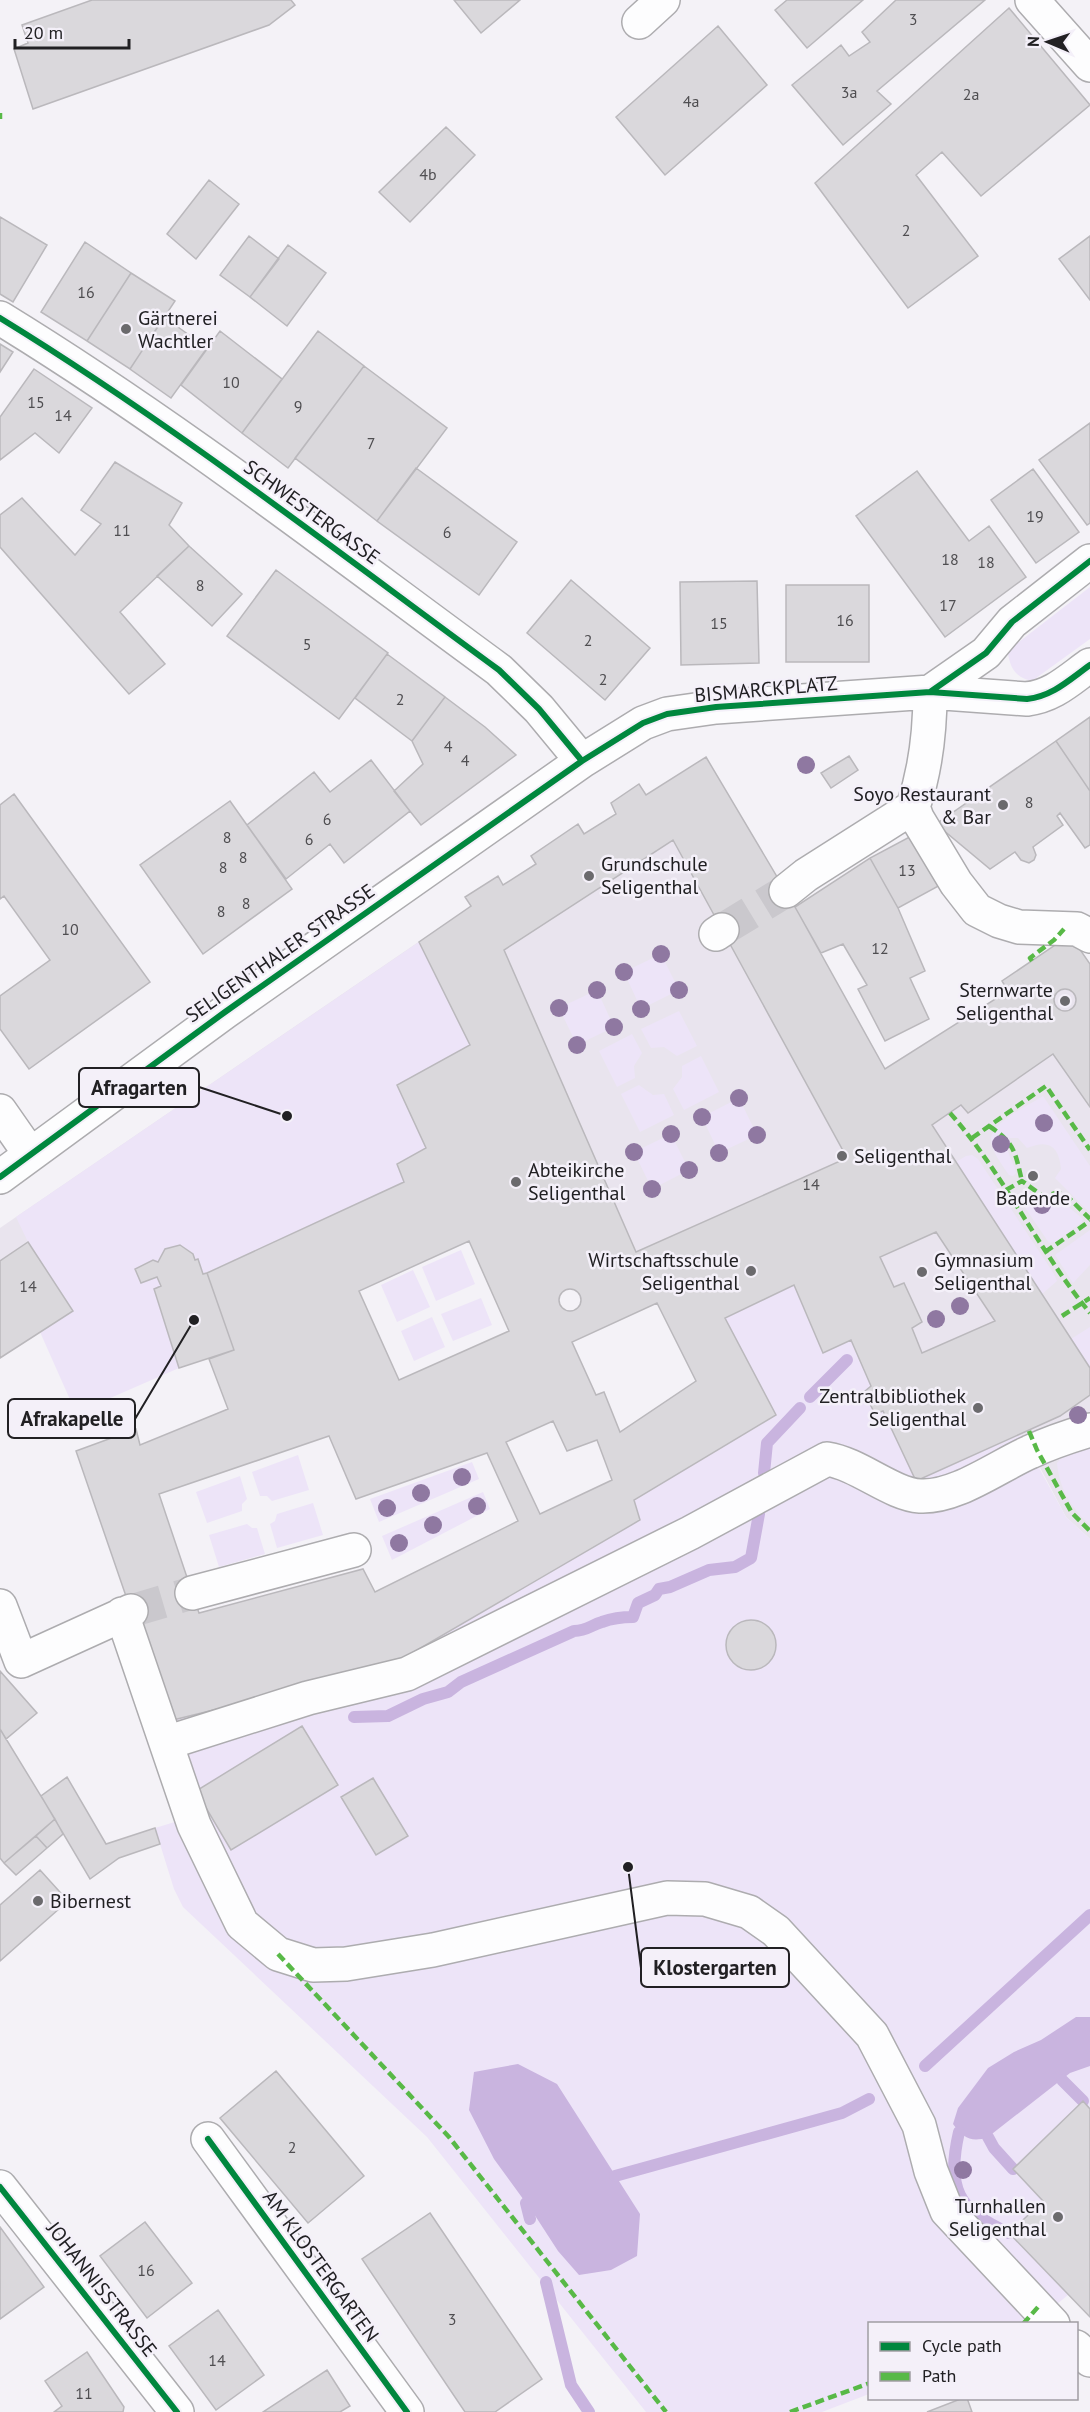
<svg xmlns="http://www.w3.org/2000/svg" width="1090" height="2412" font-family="'PT Sans',sans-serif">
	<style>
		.built { fill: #e9e4ee }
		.green { fill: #ede4f8 }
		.water { fill: #c9b4df }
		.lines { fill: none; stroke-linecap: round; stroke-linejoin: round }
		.stream { stroke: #c9b4df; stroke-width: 12 }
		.building { fill: #dad8dc; stroke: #bab8bc; stroke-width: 1.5; fill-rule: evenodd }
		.minor-tunnel { stroke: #cac8cd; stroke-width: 33; stroke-dasharray: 33 16; stroke-linecap: butt }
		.minor-casing { stroke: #adacaf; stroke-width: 36 }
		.minor { stroke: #fdfdfe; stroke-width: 33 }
		.quiet { stroke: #58b947; stroke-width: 4.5; stroke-dasharray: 9 4.5; stroke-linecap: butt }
		.cycleway-casing { stroke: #f4f0f9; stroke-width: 10 }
		.cycleway { stroke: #00873e; stroke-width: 6 }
		.tree { fill: #8f78a1 }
		.poi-dot { fill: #6b6a6d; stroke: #f4f0f9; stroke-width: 2 }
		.labels { text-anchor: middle; stroke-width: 5; stroke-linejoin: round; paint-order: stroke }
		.number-label { font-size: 16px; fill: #4f4e51 }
		.poi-label { font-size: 20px; fill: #212023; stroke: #f4f0f9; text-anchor: start }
		.street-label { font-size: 20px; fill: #212023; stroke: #f4f0f9 }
		.leader { fill: none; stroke: #212023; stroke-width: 2 }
		.callout-dot { fill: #212023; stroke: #f4f0f9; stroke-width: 2 }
		.callout { fill: #f4f0f9; stroke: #212023; stroke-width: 2 }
		.callout-label { font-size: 21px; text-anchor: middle; font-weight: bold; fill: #212023 }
	</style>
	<rect width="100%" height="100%" fill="#f4f2f7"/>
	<path class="built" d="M706,757L795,907L885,1068L1007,991L1002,981L1070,935L1090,964V1539L1066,1517L1037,1462L916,1481L883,1412L875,1414L864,1392L871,1385L725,1318L657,1303L470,1045L398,1085L426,1148L397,1163L404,1182L203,1274L198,1260H195L193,1253L180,1245L165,1249L158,1262L152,1260L135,1269L141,1283L73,1311L29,1243L0,1261V1228L16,1217L471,906L465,897L498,876L503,885L535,864L531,856L578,824L585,833L616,814L611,803L639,784L647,795Z"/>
	<path class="green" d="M1090,587V639L1032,681C1016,677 1011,670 1008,654L1015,645Z
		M419,942L470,1045L398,1085L426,1148L397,1163L404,1182L203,1274L198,1259L195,1260L193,1253L180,1245L165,1249L158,1262L152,1260L135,1269L141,1283L157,1277L161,1286L154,1290L179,1368L76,1413L40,1332L73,1310L28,1242L16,1217Z
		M661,954L679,990L641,1009L624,972Z
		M597,990L614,1027L577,1045L559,1008Z
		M679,1011L697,1046L677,1056L664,1047L651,1048L641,1029Z
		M632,1034L642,1053L634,1066L635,1078L617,1087L599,1051Z
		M701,1056L719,1092L684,1110L673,1089L682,1077V1066Z
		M639,1085L653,1095L664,1094L674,1115L640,1132L621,1094Z
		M1043,1096L1090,1166V1213L1055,1178L1061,1169C1059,1146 1049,1139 1027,1148L1018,1138H1009C1003,1150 1014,1161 1016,1173L1013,1176L1009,1175C1003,1166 992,1152 991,1141C990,1122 1028,1106 1043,1096Z
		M739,1098L757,1135L719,1153L702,1117Z
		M671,1134L689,1170L652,1189L634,1152Z
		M972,1155L978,1159L1054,1274L1057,1281L1042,1294L956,1162L966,1156Z
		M1028,1191L1042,1201L1055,1196L1083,1219L1082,1222L1056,1242L1049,1243L1020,1200L1023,1192Z
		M1090,1230V1265L1073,1283L1055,1255Z
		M461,1250L475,1284L436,1301L422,1267Z
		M413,1270L430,1307L397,1322L381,1285Z
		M794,1285L823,1352L851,1340L871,1386L864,1392L875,1414L883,1411L916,1481L1021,1435L1066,1517L1090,1539V2109L1083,2102L1014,2169L1043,2201L1009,2233L1068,2295L1034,2323L870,2324L869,2394L822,2412H646L427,2137L183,1907L174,1889L155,1828L178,1821L169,1721L388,1667L640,1520L634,1500L775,1415L725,1318Z
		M481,1298L492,1325L453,1341L441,1314Z
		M432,1317L445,1347L414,1361L401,1331Z
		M1090,1327V1368L1071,1339Z
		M1090,1443V1525C1072,1509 1059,1488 1057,1463L1064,1455Z
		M298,1455L309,1490L272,1501L267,1496H260L252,1472Z
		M472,1462L479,1479L379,1522L370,1499Z
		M240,1476L247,1499L242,1504V1511L207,1523L196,1492Z
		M483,1492L490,1509L392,1560L382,1536Z
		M313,1503L323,1535L277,1548L270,1524L275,1521L277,1514Z
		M247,1524L252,1528H257L265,1554L219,1567L209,1535Z"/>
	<path class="water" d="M1076,2017H1090V2066L1070,2073L988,2137C972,2143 963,2138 953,2124L958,2108L988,2068L1014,2052L1041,2040Z
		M518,2064L557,2084L640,2214L637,2256L611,2270L579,2275L558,2251L534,2214L494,2159L469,2110L474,2072Z"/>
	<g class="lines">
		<path class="stream" d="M810,1397L847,1360
			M764,1473L767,1443L800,1408
			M354,1717L388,1716L423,1699L448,1692L461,1682L574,1631C587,1631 591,1625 602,1622C613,1618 622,1617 633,1617L638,1603L655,1595L659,1589L670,1587L709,1570L735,1567L751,1558L759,1514
			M925,2066L1090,1915
			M1062,2080L1083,2101
			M959,2132C946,2188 958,2211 1009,2233
			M988,2137L994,2148L1013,2169
			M615,2176L842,2113L869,2099
			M526,2203L530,2219
			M546,2282L571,2385L589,2412"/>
	</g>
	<path class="building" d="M92,0H291L295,5L269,25L33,109L14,49L28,43L22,25Z
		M454,0H520L481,33Z
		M787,0H863L807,48L775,10Z
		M896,0H985L877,91L891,104L843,145L792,85L841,45L849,56L870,42L862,32Z
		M1009,8L1090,105L981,196L942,152L916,175L978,256L908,308L815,183Z
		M718,26L767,85L665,175L616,117Z
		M446,127L475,155L410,222L379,192Z
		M209,180L239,204L196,259L167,234Z
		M0,217L47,245L13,302L0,294Z
		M249,236L279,259L250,297L220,275Z
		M1090,236V300L1059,259Z
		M85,242L131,273L87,341L41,312Z
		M288,245L326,273L287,326L250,297Z
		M131,273L175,301L130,369L87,341Z
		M164,317L207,348L171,398L130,369Z
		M220,331L282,379L242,433L181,385Z
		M318,331L364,366L288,468L242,433Z
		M0,344L13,352L0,372Z
		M364,366L447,428L377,521L295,458Z
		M34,369L92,408L59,453L35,433L0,460V417Z
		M1090,423V523L1087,525L1039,460Z
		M115,462L182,503L169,525L189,546L120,612L165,664L129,694L0,547V515L22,498L75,555L101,524L81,510Z
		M416,468L517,542L479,595L377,521Z
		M1033,469L1079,532L1036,563L991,500Z
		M917,471L969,541L989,526L1026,577L945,637L856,516Z
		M189,546L242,594L212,626L157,576Z
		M276,570L388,653L339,719L227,636Z
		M571,580L650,648L605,700L527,633Z
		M757,581L759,663L681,665L680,582Z
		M786,585H869V662H786Z
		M387,654L445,697L412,741L355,698Z
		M445,697L485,727L516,755L421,825L394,791L423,764L412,741Z
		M1090,717V791L1056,741Z
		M1056,741L1090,791V845L1085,848L1060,813L1057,816L1063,825L1033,847L1036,855L1034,860L1029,863L1021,860L1015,852L990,869L936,824Z
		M849,756L858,770L831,788L821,773Z
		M706,757L795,907L885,1069L1008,991L1002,981L1070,935L1090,964V1107L1053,1054L968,1113L961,1105L932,1125L1090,1368V1395L1060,1416L916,1481L883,1411L875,1414L864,1392L871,1386L851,1340L823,1353L794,1285L725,1318L776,1415L634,1500L640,1520L388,1667L169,1721L76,1451L136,1429L140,1445L228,1409L209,1359L234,1350L207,1273L404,1182L397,1164L426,1148L397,1085L470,1045L419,942L471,906L465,897L498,876L503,885L536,864L531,856L578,824L584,834L616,814L611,803L639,784L646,795ZM673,840L847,1158L636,1252L504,950ZM936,1232L995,1321L922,1353L912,1328L922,1322L904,1283L894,1287L880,1257ZM469,1241L509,1331L399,1380L359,1291ZM657,1303L696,1381L620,1432L604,1392L596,1395L572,1342ZM553,1421L567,1451L597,1440L612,1480L540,1514L506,1442ZM329,1436L356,1499L487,1453L518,1521L375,1592L363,1569L199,1613L159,1494Z
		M371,760L410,811L344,863L330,844L286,879L247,825L314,772L330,792Z
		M14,794L150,982L29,1069L0,1029V996L50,960L4,896L0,899V805Z
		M230,801L292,889L203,954L140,865Z
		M917,833L944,883L898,908L870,858Z
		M870,858L898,908L925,971L910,978L929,1019L885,1041L858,989L867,985L843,944L821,953L795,907Z
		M1054 1000a11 11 0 1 1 22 0a11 11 0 1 1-22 0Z
		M28,1242L73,1311L0,1358V1261Z
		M180,1245L193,1254L195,1260L198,1259L203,1274L207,1273L234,1350L179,1368L154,1289L161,1286L157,1277L141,1283L135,1269L153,1260L158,1262L165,1249Z
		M559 1300a11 11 0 1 1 22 0a11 11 0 1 1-22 0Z
		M726 1645a25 25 0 1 1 50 0a25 25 0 1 1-50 0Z
		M0,1671L37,1713L6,1739L0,1729Z
		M302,1726L338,1785L231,1850L196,1791Z
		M0,1729L55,1819L4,1863L0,1858Z
		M67,1777L106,1844L155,1828L160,1844L119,1858L90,1879L41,1796Z
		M373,1778L408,1836L376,1855L341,1797Z
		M55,1819L63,1834L47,1848L36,1836Z
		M36,1836L47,1848L16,1875L4,1863Z
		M40,1870L68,1901L0,1961V1905Z
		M276,2071L364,2176L308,2223L220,2118Z
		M1083,2101L1090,2109V2317L1009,2233L1043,2201L1013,2169Z
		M430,2213L542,2379L495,2412H465L362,2259Z
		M145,2222L192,2283L147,2318L100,2256Z
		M0,2227L44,2287L0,2319Z
		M218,2310L264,2375L216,2410L169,2346Z
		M87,2352L124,2407L123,2412H54L62,2406L45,2381Z
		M327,2370L350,2406L340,2412H263Z
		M963,2398H967L972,2412H927Z"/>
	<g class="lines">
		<path class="minor-tunnel" d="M722,930L786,891
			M131,1611L192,1593"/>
		<defs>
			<path id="minor" d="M1032,0L1090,65
				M639,22L663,0
				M0,318C173,424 335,550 499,670L539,709L582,761
				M930,692L986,653L1012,622L1090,561
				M913,807L917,818L956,883L977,910L999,921L1019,927L1077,929L1090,936
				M786,891L806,875L913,807C926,769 930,731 930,692
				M716,934L722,930
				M0,1111L30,1154
				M0,1177L225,1012L582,761L643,723L667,714L716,707L930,692L1027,699C1053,696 1069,680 1090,665
				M192,1593L354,1550
				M0,1606L21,1661L131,1611
				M122,1614L194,1825L242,1924L278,1954L313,1965L346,1964L433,1950L667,1898L705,1899L749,1912L776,1931L872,2035L919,2125L931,2171L947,2211L1053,2324
				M166,1743L308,1698L407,1674L690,1533L827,1459C859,1464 891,1494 920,1496C956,1498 998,1466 1030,1452C1049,1443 1070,1436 1090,1430
				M208,2139L407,2412
				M0,2187L177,2412
				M1076,2347L1090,2360"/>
		</defs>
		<use href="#minor" class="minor-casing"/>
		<use href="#minor" class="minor"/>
		<path class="quiet" d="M0,113V119
			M1032,961L1030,958L1054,940L1064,929
			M950,1113C1004,1174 1038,1250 1090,1313
			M989,1126C1015,1143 1015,1152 1022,1181
			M972,1138L1046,1086L1090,1150
			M1006,1190L1022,1181L1044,1197L1058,1192L1071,1200L1090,1219
			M1045,1252L1090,1221
			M1062,1316L1090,1298
			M1029,1431L1037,1450L1072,1513L1090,1531
			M278,1954L449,2137L666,2412
			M1023,2324L1038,2307
			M790,2412L870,2383"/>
		<defs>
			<path id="cycleway" d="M0,318C173,424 335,550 499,670L539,709L582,761
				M930,692L986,653L1012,622L1090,561
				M0,1177L225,1012L582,761L643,723L667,714L716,707L930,692L1027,699C1053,696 1069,680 1090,665
				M208,2139L407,2412
				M0,2187L177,2412"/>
		</defs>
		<use href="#cycleway" class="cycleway-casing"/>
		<use href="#cycleway" class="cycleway"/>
	</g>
	<g class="tree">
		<circle cx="806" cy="765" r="9"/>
		<circle cx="661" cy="954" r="9"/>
		<circle cx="624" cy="972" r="9"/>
		<circle cx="597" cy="990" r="9"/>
		<circle cx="679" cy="990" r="9"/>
		<circle cx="559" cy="1008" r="9"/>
		<circle cx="641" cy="1009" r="9"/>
		<circle cx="614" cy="1027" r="9"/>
		<circle cx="577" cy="1045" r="9"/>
		<circle cx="739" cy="1098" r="9"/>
		<circle cx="702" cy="1117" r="9"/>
		<circle cx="1044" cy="1123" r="9"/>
		<circle cx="671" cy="1134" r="9"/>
		<circle cx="757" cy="1135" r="9"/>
		<circle cx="1001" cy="1144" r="9"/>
		<circle cx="634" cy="1152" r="9"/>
		<circle cx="719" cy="1153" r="9"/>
		<circle cx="689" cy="1170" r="9"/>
		<circle cx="652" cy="1189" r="9"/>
		<circle cx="1042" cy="1205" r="9"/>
		<circle cx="960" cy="1306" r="9"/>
		<circle cx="936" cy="1319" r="9"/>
		<circle cx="1078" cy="1415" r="9"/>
		<circle cx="462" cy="1477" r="9"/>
		<circle cx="421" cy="1493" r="9"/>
		<circle cx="477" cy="1506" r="9"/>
		<circle cx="387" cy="1508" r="9"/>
		<circle cx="433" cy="1525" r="9"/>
		<circle cx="399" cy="1543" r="9"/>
		<circle cx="963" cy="2170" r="9"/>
	</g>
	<g class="poi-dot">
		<circle cx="126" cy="329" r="6"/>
		<circle cx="1003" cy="805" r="6"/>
		<circle cx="589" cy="876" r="6"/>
		<circle cx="1065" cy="1001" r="6"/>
		<circle cx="842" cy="1156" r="6"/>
		<circle cx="1033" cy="1176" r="6"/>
		<circle cx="516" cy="1182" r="6"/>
		<circle cx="751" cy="1271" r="6"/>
		<circle cx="922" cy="1272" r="6"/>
		<circle cx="978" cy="1408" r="6"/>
		<circle cx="38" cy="1901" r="6"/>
		<circle cx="1058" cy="2217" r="6"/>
	</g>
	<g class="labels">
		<g class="number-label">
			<text x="913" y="25">3</text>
			<text x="849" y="98">3a</text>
			<text x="971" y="100">2a</text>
			<text x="691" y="107">4a</text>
			<text x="428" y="180">4b</text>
			<text x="906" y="236">2</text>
			<text x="86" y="298">16</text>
			<text x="231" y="388">10</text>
			<text x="36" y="408">15</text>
			<text x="298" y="412">9</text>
			<text x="63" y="421">14</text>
			<text x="371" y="449">7</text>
			<text x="1035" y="522">19</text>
			<text x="122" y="536">11</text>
			<text x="447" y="538">6</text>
			<text x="950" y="565">18</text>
			<text x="986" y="568">18</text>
			<text x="200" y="591">8</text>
			<text x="948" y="611">17</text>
			<text x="845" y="626">16</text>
			<text x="719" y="629">15</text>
			<text x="588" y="646">2</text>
			<text x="307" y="650">5</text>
			<text x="603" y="685">2</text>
			<text x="400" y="705">2</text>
			<text x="448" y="752">4</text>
			<text x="465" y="766">4</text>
			<text x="1029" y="808">8</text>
			<text x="327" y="825">6</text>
			<text x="227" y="843">8</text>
			<text x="309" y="845">6</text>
			<text x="243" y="863">8</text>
			<text x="223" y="873">8</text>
			<text x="907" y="876">13</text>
			<text x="246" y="909">8</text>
			<text x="221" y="917">8</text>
			<text x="70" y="935">10</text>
			<text x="880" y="954">12</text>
			<text x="811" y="1190">14</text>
			<text x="28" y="1292">14</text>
			<text x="292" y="2153">2</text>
			<text x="146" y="2276">16</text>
			<text x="452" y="2325">3</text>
			<text x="217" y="2366">14</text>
			<text x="84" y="2399">11</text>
		</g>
		<g class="poi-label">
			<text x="138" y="325">Gärtnerei<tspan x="138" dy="23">Wachtler</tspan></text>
			<text x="991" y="801" text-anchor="end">Soyo Restaurant<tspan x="991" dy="23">&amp; Bar</tspan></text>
			<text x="601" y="871">Grundschule<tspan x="601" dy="23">Seligenthal</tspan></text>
			<text x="1053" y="997" text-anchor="end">Sternwarte<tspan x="1053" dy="23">Seligenthal</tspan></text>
			<text x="854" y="1163">Seligenthal</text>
			<text x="528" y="1177">Abteikirche<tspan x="528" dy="23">Seligenthal</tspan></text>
			<text x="1033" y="1205" text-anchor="middle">Badende</text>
			<text x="739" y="1267" text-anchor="end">Wirtschaftsschule<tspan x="739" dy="23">Seligenthal</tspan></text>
			<text x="934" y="1267">Gymnasium<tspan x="934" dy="23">Seligenthal</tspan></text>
			<text x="966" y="1403" text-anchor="end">Zentralbibliothek<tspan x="966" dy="23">Seligenthal</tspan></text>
			<text x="50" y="1908">Bibernest</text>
			<text x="1046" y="2213" text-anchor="end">Turnhallen<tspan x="1046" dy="23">Seligenthal</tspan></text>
		</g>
		<g class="street-label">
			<text transform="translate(312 512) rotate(36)" y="7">SCHWESTERGASSE</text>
			<text transform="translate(766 689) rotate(-5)" y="7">BISMARCKPLATZ</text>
			<text transform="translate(280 953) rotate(-35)" y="7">SELIGENTHALER STRASSE</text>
			<text transform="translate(321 2266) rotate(54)" y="7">AM KLOSTERGARTEN</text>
			<text transform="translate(102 2289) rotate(52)" y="7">JOHANNISSTRASSE</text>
		</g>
	</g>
	<path class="leader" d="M287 1116L199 1087M194 1320L135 1419M628 1867L641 1968"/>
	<g class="callout-dot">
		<circle cx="287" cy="1116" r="6"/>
		<circle cx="194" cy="1320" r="6"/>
		<circle cx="628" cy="1867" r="6"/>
	</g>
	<g class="callout">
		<rect x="79" y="1068" width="120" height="39" rx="6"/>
		<rect x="8" y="1399" width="127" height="39" rx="6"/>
		<rect x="641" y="1948" width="148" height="39" rx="6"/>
	</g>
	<g class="callout-label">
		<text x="139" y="1095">Afragarten</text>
		<text x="72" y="1426">Afrakapelle</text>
		<text x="715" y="1975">Klostergarten</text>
	</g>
	<rect x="868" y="2322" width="210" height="78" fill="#f4f0f9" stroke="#a09da3" stroke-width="1.5"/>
	<rect x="880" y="2342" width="30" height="9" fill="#00873e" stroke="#a09da3" stroke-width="1.5"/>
	<text x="922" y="2352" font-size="18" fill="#212023">Cycle path</text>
	<rect x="880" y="2372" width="30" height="9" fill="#58b947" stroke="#a09da3" stroke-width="1.5"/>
	<text x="922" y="2382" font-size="18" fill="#212023">Path</text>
	<g transform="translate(1048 42) rotate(272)" stroke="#f4f0f9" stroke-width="4.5" paint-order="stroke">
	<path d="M0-4.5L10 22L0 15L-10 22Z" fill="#212023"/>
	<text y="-9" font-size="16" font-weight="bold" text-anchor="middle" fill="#212023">N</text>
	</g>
	<path d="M15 39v9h114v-9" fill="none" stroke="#212023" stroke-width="3"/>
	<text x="24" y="39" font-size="18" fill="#212023" stroke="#f4f0f9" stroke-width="4.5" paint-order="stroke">20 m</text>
</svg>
